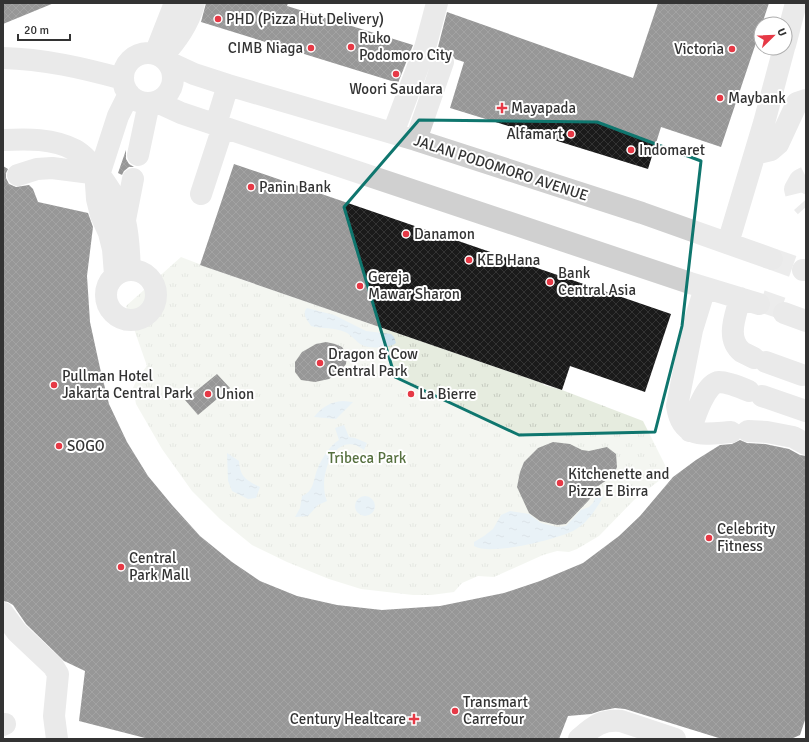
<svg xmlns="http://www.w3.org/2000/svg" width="809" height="742" font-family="Signika,sans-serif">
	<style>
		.park { fill: url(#park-tufts) }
		.water { fill: url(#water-ripples) }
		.building { fill: url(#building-cross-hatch) }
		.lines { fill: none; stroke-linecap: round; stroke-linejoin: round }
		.minor-tunnel { stroke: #d6d6d6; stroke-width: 22; stroke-dasharray: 22 11; stroke-linecap: butt }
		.minor { stroke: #d0d0d0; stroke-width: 22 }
		.marked { fill: none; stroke: #0f766e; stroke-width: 3; stroke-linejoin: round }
		.poi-dot { fill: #e63946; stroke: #fff; stroke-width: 1.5 }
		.labels { text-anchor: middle; stroke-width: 4; stroke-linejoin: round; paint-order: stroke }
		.poi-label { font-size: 15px; fill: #333; stroke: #fff; text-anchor: start }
		.street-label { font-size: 15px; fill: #333; stroke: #fff }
		.park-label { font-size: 15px; fill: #56703f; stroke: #fff }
	</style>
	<defs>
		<pattern id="park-tufts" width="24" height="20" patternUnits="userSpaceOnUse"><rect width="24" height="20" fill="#e6ecdf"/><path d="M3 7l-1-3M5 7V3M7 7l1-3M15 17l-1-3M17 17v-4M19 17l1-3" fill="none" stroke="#c6cbc0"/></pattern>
		<pattern id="water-ripples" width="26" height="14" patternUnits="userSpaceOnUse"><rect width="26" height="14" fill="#cfe2ee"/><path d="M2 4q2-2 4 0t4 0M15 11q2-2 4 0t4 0" fill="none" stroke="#b2c2cd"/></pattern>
		<pattern id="building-cross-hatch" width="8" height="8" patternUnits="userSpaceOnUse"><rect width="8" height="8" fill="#1a1a1a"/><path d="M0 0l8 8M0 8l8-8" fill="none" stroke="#333"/></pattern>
	</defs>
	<rect width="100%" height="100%" fill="#fff"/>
	<path class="park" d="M181,257L217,271L542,383L544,385L562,390L643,421L669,473L634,500L599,536L577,549L569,552L557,551L543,555L494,577L478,576L462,583L454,592L431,595H413L361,589L329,579L287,562L252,545L220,519L192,491L162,449L136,404L133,388L138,377L147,366L126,306Z"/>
	<path class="water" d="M307,308L334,315L366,331L391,334L394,337L396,343C391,348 368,349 362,345C356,342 352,335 345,332C334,327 322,329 311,326C308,321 301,314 307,308Z
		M343,401L353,402L336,419L314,417C322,407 330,402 343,401Z
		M344,425L349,437L355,438L367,443L364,450C334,427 317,479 327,501L318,505L308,516L295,517L300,508L302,496C314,491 313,481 317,470C321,460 329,446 339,440L335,428Z
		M227,453L239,461C240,477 246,480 260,487L256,498L248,499L232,491L228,481Z
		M597,494L603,495L604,496C595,510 588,523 573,531C554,540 491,556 474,546V542L484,536L493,529L501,515L510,511L529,514L541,523L557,527L566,526L581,510L589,507L593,503Z
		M355 506a10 10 0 1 1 20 0a10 10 0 1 1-20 0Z"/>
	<path class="building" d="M3,3H54L3,24Z
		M206,3H288L287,6L413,45L398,83L201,22Z
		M658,3H769L762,24H761V28L721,147L661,127L648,169L450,108L464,62L455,59L452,54L438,47L447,12L633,78Z
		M126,150V159L129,164L134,167H129L124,171L122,175L118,173Z
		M234,164L671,314L645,392L570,366L562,390L200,265Z
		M3,166L8,169L6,173V178L9,184L16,187L29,185L33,189L38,202L88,213L93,227L87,276L90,322L100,368L109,404L127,442L148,476L172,505L200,536L232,562L260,581L297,596L337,605L382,610L440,606L504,593L540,581L583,563L619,536L640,516L673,477L696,460L720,445L732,444L740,440L747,443L765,444L789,449L800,455L806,456V717L800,735L791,739H722L625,709L615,708L600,711L591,714L568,716L559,739H149L79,721L85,671L64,661L26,624L13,605L8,602L3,601Z
		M326,342L335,344L342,347L347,354L346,364L340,372L329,379L315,382L301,380L295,372V362L302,352L316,344Z
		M217,374L230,388L198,415L185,400Z
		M553,442L570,444L582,450L589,451L607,447L616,454L617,467L613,476L598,486L589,500L566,524L557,525L540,521L529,513L517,487L520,472L524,462L538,448Z"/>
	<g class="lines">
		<path class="minor-tunnel" d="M806,177L800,180L795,189L797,197L806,207
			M772,259L803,270
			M761,301L787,310"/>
		<path class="minor" d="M785,45L796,3
			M123 78a25 25 0 1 1 50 0a25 25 0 1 1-50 0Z
			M155,54L175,3
			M162,57C176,41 189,24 194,3
			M3,58C44,59 83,68 123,79
			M168,62L194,74L228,85L416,140L642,213L772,259
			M157,102L181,113L690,283L759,304
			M216,124L228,85
			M393,133L425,48L437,3
			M3,140C27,139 53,138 75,150C92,159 120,202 125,221C129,237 129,254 130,270
			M416,140L443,62L423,54
			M755,154L771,150L778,144L797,103L806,100
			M138,155L149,103
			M18,175L37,169L52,168L99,174
			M201,194L223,127
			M125,220L133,179
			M728,243L764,123L784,48
			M803,270H806
			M106 295a25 25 0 1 1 50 0a25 25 0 1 1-50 0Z
			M115,275L113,249L109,233L101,215L97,199L96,184L118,116L129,94
			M705,288L692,330L677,406C682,440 704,434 731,432
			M740,298C736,315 725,338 742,352C746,354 750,356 754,358
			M784,313L806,321
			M766,362L802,375
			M762,396L806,411
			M690,431C694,419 705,383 719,382C727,382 742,388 749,391
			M748,431L767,432L793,437L806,444
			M3,613L17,632L53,666L58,674L54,716L57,739
			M3,725L5,724
			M579,739C593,727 601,719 621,721L675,739"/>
	</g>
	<path d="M0 0H809V742H0ZM419,120L597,122L701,161L682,326L655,432L519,435L395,377L344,207Z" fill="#fff" fill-opacity=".55" fill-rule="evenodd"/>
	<path class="marked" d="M419,120L597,122L701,161L682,326L655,432L519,435L395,377L344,207Z"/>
	<g class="poi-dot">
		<circle cx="218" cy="19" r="4"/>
		<circle cx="351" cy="47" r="4"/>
		<circle cx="311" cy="48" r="4"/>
		<circle cx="732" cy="49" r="4"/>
		<circle cx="396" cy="74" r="4"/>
		<circle cx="720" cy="98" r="4"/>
		<path d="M500 102h4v4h4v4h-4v4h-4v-4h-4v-4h4z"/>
		<circle cx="571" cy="134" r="4"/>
		<circle cx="631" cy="150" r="4"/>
		<circle cx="251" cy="187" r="4"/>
		<circle cx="406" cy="234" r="4"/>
		<circle cx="469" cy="260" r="4"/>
		<circle cx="550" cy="282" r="4"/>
		<circle cx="360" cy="286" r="4"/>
		<circle cx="320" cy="363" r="4"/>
		<circle cx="54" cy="385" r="4"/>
		<circle cx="208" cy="394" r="4"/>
		<circle cx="411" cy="394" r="4"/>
		<circle cx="59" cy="446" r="4"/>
		<circle cx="560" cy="483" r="4"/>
		<circle cx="709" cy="538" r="4"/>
		<circle cx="121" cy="567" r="4"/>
		<circle cx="455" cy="711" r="4"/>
		<path d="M412 713h4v4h4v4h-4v4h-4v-4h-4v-4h4z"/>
	</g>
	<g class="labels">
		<g class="poi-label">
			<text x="226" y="24">PHD (Pizza Hut Delivery)</text>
			<text x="359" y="43">Ruko<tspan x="359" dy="17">Podomoro City</tspan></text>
			<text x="303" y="53" text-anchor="end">CIMB Niaga</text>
			<text x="724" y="54" text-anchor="end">Victoria</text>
			<text x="396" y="94" text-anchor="middle">Woori Saudara</text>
			<text x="728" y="103">Maybank</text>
			<text x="511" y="113">Mayapada</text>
			<text x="563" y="139" text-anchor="end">Alfamart</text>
			<text x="639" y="155">Indomaret</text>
			<text x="259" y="192">Panin Bank</text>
			<text x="414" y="239">Danamon</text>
			<text x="477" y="265">KEB Hana</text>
			<text x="558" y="278">Bank<tspan x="558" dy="17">Central Asia</tspan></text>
			<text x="368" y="282">Gereja<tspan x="368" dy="17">Mawar Sharon</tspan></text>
			<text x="328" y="359">Dragon &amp; Cow<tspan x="328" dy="17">Central Park</tspan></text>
			<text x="62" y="381">Pullman Hotel<tspan x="62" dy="17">Jakarta Central Park</tspan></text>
			<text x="216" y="399">Union</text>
			<text x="419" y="399">La Bierre</text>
			<text x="67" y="451">SOGO</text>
			<text x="568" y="479">Kitchenette and<tspan x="568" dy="17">Pizza E Birra</tspan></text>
			<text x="717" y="534">Celebrity<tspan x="717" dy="17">Fitness</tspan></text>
			<text x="129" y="563">Central<tspan x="129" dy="17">Park Mall</tspan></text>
			<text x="463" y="707">Transmart<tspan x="463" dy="17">Carrefour</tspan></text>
			<text x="406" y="724" text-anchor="end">Century Healtcare</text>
		</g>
		<g class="street-label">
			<text transform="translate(501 168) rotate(18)" y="5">JALAN PODOMORO AVENUE</text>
		</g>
		<g class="park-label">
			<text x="367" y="463">Tribeca Park</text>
		</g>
	</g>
	<rect width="809" height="742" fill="none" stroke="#333333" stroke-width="8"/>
	<g transform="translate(773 36) rotate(67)"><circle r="19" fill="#ffffff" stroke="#adadad"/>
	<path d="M0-3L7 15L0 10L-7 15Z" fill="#e63946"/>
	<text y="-6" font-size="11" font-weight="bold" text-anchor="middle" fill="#333333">U</text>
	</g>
	<path d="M18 34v6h52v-6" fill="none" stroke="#333333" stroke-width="2"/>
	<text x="24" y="34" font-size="12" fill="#333333" stroke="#ffffff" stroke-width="3" paint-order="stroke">20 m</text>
</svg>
